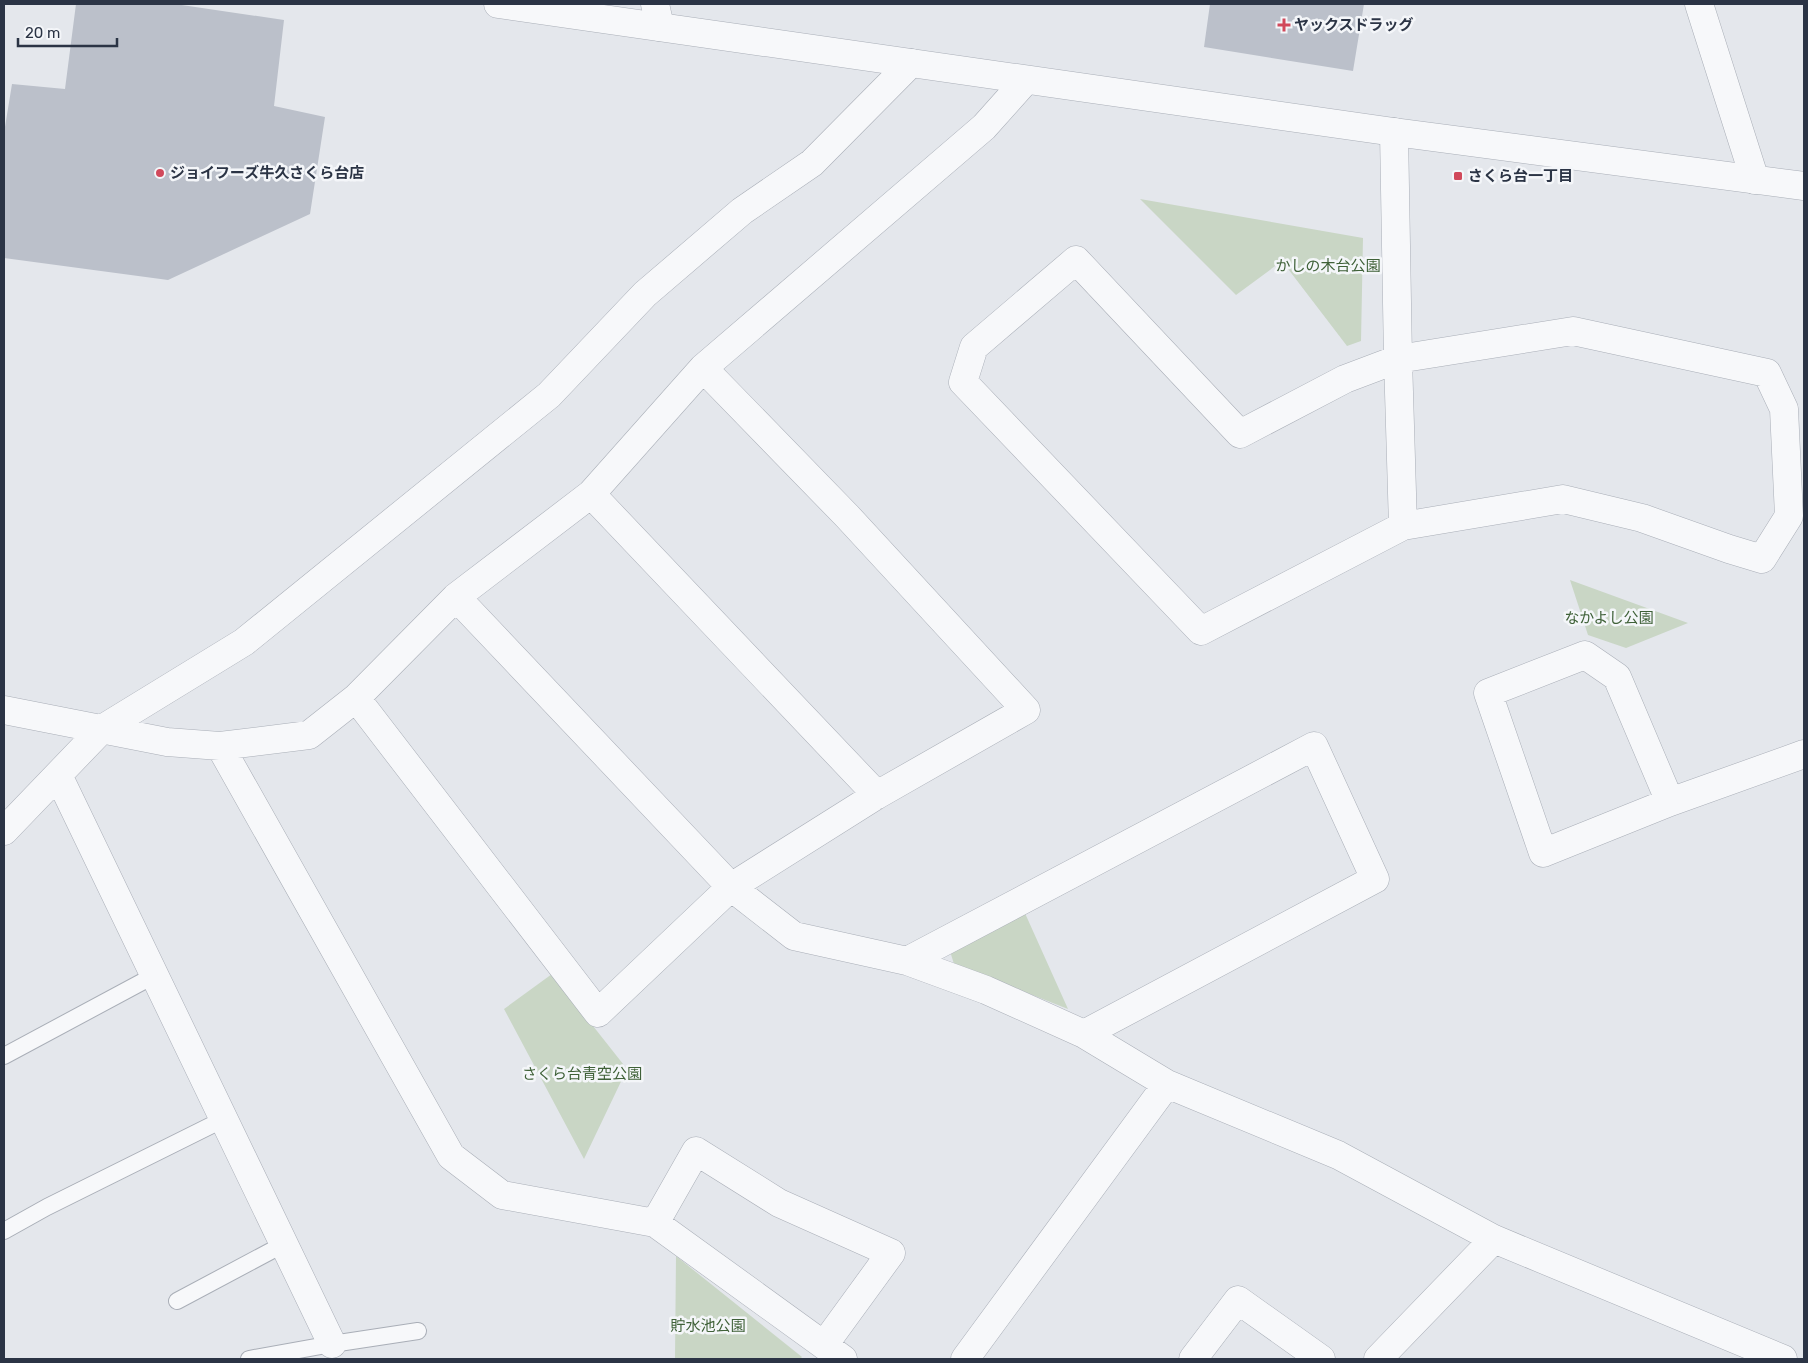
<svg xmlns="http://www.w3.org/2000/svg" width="1808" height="1363" font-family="Rubik,'Noto Sans JP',sans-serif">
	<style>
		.green { fill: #c9d6c5 }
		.building { fill: #bbc0ca }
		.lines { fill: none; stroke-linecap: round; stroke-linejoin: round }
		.service-casing { stroke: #a9aeb7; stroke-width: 18 }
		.minor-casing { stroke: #a9aeb7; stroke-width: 29 }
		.tertiary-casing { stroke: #a9aeb7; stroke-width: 29 }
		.service { stroke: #f7f8fa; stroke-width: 16 }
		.minor { stroke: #f7f8fa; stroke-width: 28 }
		.tertiary { stroke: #f7f8fa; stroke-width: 28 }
		.poi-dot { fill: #d1495b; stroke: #f4f6f9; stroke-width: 2 }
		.labels { text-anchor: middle; stroke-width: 5; stroke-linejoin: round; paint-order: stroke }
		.poi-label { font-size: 15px; font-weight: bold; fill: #2b3445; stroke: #f4f6f9; text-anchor: start }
		.park-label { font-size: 15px; fill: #3f6138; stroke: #f4f6f9 }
	</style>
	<rect width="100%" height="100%" fill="#e4e7ec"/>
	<path class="green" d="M1140,199L1363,238L1361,341L1347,346L1282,261L1236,295Z
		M1570,580L1688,623L1626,648L1588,635Z
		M1024,911L1068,1009L954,964L949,948Z
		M552,974L627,1069L584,1159L504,1009Z
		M676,1256L802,1357L800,1359H675Z"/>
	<path class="building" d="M76,4H175L284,20L274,106L325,117L310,214L168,280L4,258V133L12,84L65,89Z
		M1210,4H1364L1353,71L1204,47Z"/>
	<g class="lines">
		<defs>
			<path id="service" d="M4,1056L155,975
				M4,1231L47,1207L224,1119
				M177,1301L284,1244
				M249,1359L332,1344L418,1331"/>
			<path id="minor" d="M655,4L660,27
				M1699,4L1755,180
				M1394,132L1398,359L1403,526
				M1076,260L1240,434L1345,379L1398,359L1573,331L1767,373L1784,409L1789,516L1762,559L1729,549L1642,518L1563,499L1403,526L1201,631L963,382L974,347Z
				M591,494L877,795
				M456,597L731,887L794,936L907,961L986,990L1084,1034L1167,1084L1338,1155L1494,1239L1783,1359
				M356,698L598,1013L731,887L877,795L1026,710L847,516L703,368
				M4,710L167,742L220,746L309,735L356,698L456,597L591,494L703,368L984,127L1026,80
				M220,746L451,1156L502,1195L655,1223L843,1359
				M58,775L332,1344
				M1670,802L1617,677L1585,655L1488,693L1543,853L1670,802L1804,754
				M4,831L102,729L244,642L549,395L645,294L742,211L812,163L911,63
				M907,961L1314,746L1375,879L1084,1034
				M655,1223L696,1151L779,1203L891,1253L824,1345
				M965,1359L1167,1084
				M1193,1359L1238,1300L1321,1359
				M1378,1359L1494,1239"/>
			<path id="tertiary" d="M498,4L1394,132L1804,186"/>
		</defs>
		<use href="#service" class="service-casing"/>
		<use href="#minor" class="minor-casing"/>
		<use href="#tertiary" class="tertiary-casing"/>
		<use href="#service" class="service"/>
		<use href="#minor" class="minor"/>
		<use href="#tertiary" class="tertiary"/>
	</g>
	<g class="poi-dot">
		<path d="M1281.5 17.5h5v5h5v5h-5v5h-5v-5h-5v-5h5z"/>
		<circle cx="160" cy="173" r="5"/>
		<rect x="1453" y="171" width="10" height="10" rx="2.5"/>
	</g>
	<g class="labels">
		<g class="poi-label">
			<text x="1294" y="30">ヤックスドラッグ</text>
			<text x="170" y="178">ジョイフーズ牛久さくら台店</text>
			<text x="1468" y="181">さくら台一丁目</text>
		</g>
		<g class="park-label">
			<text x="1328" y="271">かしの木台公園</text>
			<text x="1609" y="623">なかよし公園</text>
			<text x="582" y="1079">さくら台青空公園</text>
			<text x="708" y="1331">貯水池公園</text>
		</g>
	</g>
	<rect width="1808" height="1363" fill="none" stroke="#2b3445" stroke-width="10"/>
	<path d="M18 38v8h99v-8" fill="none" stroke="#2b3445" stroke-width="2.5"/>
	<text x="25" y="38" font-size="15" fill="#2b3445" stroke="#f4f6f9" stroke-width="4" paint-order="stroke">20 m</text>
</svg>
